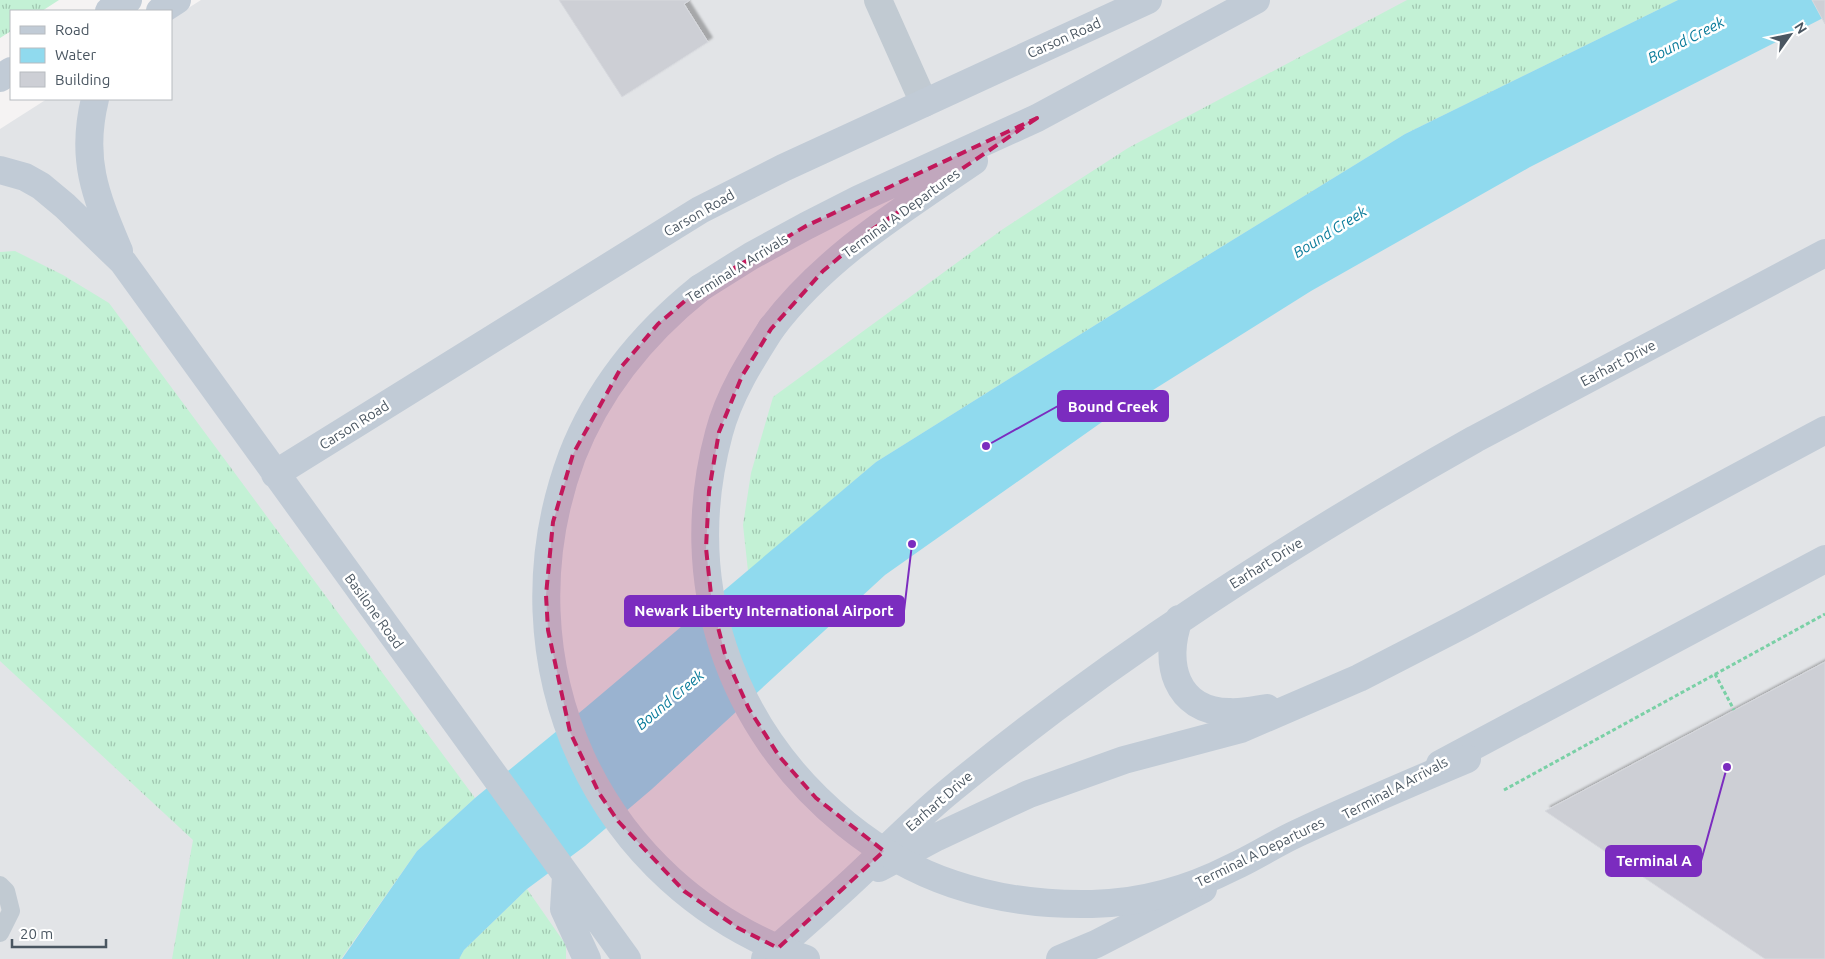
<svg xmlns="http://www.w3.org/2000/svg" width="1825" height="959" font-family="Ubuntu,sans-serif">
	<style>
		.airport { fill: #e2e4e7 }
		.grass { fill: url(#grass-tufts) }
		.water { fill: #90daee }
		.building { fill: #cdcfd5; stroke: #d7d9de; filter: url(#shadow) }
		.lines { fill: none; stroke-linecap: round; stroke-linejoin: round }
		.path { stroke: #7ad0a6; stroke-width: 3; stroke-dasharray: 4 2.5; stroke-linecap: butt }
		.lane { stroke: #c1cad2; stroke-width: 18 }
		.street { stroke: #c1cad2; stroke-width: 28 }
		.secondary { stroke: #c1cbd6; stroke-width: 28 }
		.secondary-bridge { stroke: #c1cbd6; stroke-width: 28 }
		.marked { fill: #c2185b; fill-opacity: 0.2; stroke: #c2185b; stroke-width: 4; stroke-dasharray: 10 6; stroke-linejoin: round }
		.labels { text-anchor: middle; stroke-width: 5; stroke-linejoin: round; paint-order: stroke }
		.street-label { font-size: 14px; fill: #4a5661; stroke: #fff }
		.water-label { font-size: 15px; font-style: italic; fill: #0c7c9b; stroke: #fff }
		.leader { fill: none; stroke: #7b2cbf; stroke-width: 2 }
		.callout-dot { fill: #7b2cbf; stroke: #fff; stroke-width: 2 }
		.callout { fill: #7b2cbf; stroke: #7b2cbf; stroke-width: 2 }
		.callout-label { font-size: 15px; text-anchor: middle; font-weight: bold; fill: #fff }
	</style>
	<defs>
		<pattern id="grass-tufts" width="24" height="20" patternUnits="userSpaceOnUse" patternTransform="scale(1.25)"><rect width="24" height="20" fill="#c3f1d5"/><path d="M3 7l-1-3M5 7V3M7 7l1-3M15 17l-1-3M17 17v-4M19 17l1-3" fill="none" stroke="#a0c6b0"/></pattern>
		<filter id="shadow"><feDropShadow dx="4.5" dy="-4.5" stdDeviation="1" flood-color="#0004"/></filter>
	</defs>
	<rect width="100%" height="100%" fill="#f5f3f3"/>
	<path class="airport" d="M201,0H1825V959H0V129L47,99H171V19Z"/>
	<path class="grass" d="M0,0H59L42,11H11V31L0,38Z
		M1407,0H1678L1405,134L1161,284L876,462L748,571L743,525L751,473L773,397L1003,229L1128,148Z
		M15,251L63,275L109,303L475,798L417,851L341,959H172L193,840L0,661V252Z
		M527,889L566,945V959H459L464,950Z"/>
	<path class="water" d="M1678,0H1825V17L1530,167L1311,291L1102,422L885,575L652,789L585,846L527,889L464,950L459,959H342L417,851L475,798L585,708L876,462L1161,284L1405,134Z"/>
	<path class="building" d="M559,0H690L684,4L708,42L622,97Z
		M1812,0H1825V24Z
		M1825,662V959H1765L1545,811Z"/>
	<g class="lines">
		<path class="path" d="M1715,674L1734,710
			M1504,790L1825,614"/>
		<path class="lane" d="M0,885L6,891L11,911L0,933"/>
		<path class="street" d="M878,0L924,103"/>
		<path class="secondary" d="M109,11L128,0
			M160,11L177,0
			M0,78L11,71
			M95,99C80,160 96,196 119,251
			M0,170L25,177L41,186L65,206L123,262L627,959
			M700,288L751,256L806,226L859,199L1037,118L1256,0
			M771,329C825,257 901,211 974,161
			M275,474L700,210L783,168L1148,0
			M1179,619C1163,662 1175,711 1229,712C1241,713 1254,710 1267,708
			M1440,764L1825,559
			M879,868L937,837L1029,794L1124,760L1241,729L1359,678L1462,625L1825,430
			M566,876L564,909L587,959
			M765,959C793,934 821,910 848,885C883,853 915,819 952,789C1115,655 1292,542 1475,439L1825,253
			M1060,959L1096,944L1203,889"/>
		<path class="secondary-bridge" d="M700,288C644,333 598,389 572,456C495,662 596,887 806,959
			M771,329C750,362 729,395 719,433C679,581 728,728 846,824C878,850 914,871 953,884C997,899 1045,905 1092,904C1142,903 1188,890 1233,867C1255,857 1276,843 1298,833C1353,807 1410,783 1467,759"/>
	</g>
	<path class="marked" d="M1037,118L873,229L823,271L771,329L742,376L719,432L709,491L706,548L712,604L726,658L749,709L779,756L816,798L884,851L778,948L738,928L684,891L618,821L599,793L570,732L548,630L546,595L553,522L573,454L622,366L658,324L700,288L806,226Z"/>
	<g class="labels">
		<g class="street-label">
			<text transform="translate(1064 38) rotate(-24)" y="5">Carson Road</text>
			<text transform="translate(699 213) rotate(-30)" y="5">Carson Road</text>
			<text transform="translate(901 213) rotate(-36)" y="5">Terminal A Departures</text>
			<text transform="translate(737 268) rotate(-32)" y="5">Terminal A Arrivals</text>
			<text transform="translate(1618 363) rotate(-28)" y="5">Earhart Drive</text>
			<text transform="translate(354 425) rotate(-32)" y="5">Carson Road</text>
			<text transform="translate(1266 563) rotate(-32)" y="5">Earhart Drive</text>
			<text transform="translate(374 611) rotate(54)" y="5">Basilone Road</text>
			<text transform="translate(1395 788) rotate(-28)" y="5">Terminal A Arrivals</text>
			<text transform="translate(939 801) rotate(-41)" y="5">Earhart Drive</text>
			<text transform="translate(1260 852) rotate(-26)" y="5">Terminal A Departures</text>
		</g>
		<g class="water-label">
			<text transform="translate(1686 40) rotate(-27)" y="5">Bound Creek</text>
			<text transform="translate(1330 232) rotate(-32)" y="5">Bound Creek</text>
			<text transform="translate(670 700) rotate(-40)" y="5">Bound Creek</text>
		</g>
	</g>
	<path class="leader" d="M986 446L1058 406M912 544L904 611M1727 767L1701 861"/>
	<g class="callout-dot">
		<circle cx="986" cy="446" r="5"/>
		<circle cx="912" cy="544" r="5"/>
		<circle cx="1727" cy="767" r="5"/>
	</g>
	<g class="callout">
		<rect x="1058" y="391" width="110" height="30" rx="5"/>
		<rect x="625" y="596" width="279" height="30" rx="5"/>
		<rect x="1606" y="846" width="95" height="30" rx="5"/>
	</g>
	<g class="callout-label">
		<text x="1113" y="412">Bound Creek</text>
		<text x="764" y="616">Newark Liberty International Airport</text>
		<text x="1654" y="866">Terminal A</text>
	</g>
	<rect x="10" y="10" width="162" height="90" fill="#ffffff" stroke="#b7bbc0"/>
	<rect x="20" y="26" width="25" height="8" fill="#c1cbd6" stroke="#b7bbc0"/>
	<text x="55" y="35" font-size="15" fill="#4a5661">Road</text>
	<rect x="20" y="48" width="25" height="15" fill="#90daee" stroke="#b7bbc0"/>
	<text x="55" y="60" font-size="15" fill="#4a5661">Water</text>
	<rect x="20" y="72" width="25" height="15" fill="#cdcfd5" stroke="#b7bbc0"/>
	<text x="55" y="85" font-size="15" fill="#4a5661">Building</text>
	<g transform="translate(1790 35) rotate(57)" stroke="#ffffff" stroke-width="4" paint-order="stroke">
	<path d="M0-4L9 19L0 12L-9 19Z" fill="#4a5661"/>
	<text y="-8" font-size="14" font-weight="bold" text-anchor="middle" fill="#4a5661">N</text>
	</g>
	<path d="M12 939v8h94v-8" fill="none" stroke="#4a5661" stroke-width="2.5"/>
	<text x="20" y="939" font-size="15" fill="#4a5661" stroke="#ffffff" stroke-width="4" paint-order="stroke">20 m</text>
</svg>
